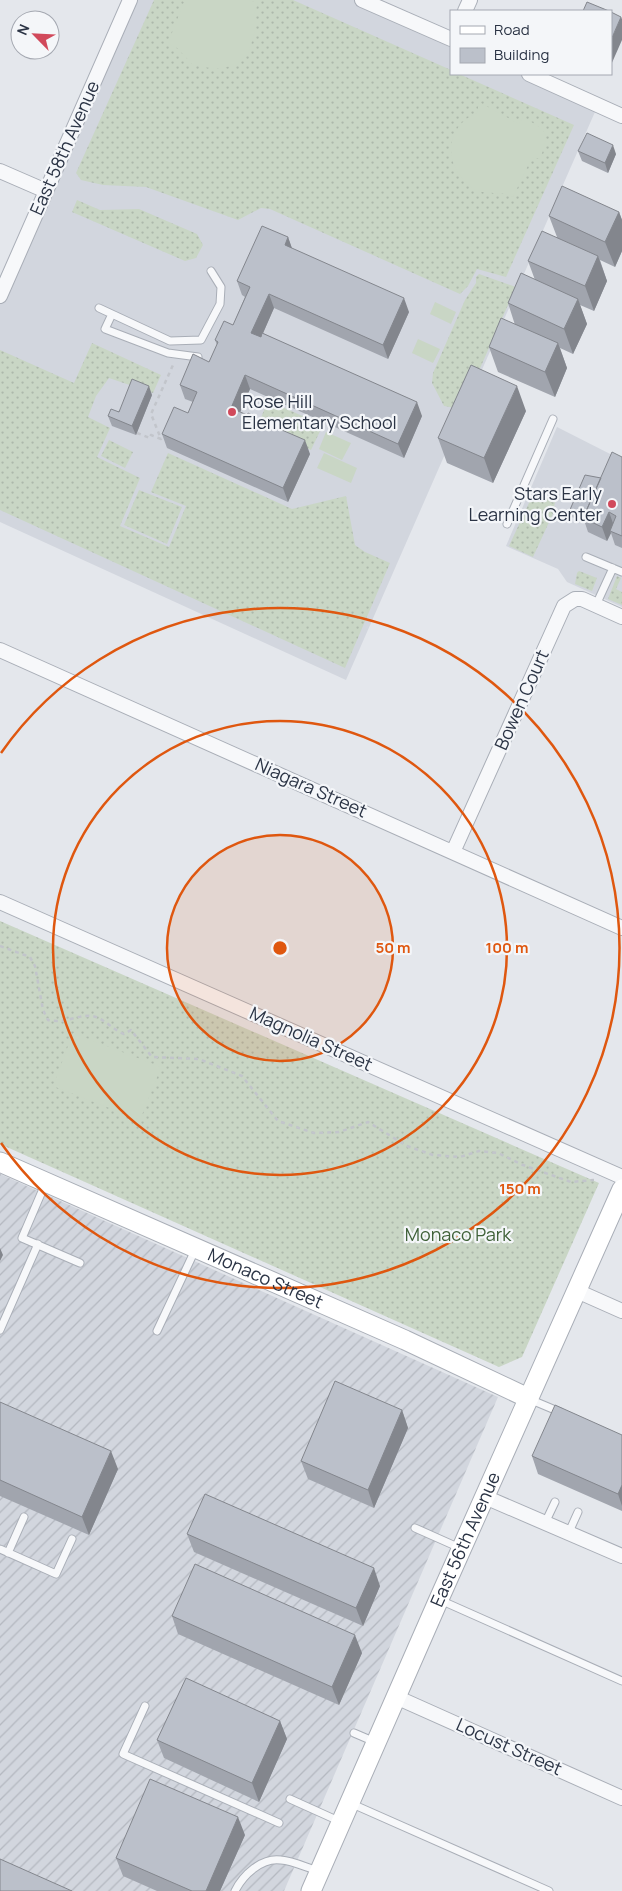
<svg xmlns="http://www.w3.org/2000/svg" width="622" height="1891" font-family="Manrope,sans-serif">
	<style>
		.built { fill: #d2d6de }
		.industrial { fill: url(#industrial-furrows) }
		.grass { fill: url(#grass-dots) }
		.pitch { fill: #c9d6c5 }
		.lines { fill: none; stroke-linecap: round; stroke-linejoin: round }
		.lane-casing { stroke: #a9aeb7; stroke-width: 9 }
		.street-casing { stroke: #a9aeb7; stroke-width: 16 }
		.secondary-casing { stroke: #a9aeb7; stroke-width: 21 }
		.path { stroke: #c2c5cb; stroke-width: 2.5; stroke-dasharray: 4 4; stroke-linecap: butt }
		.lane { stroke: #f7f8fa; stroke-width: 7 }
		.street { stroke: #f7f8fa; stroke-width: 14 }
		.secondary { stroke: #fff; stroke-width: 19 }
		.wall { fill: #a1a5ae }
		.shaded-wall { fill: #83868d }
		.building { fill: #bbc0ca; stroke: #83868d }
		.ring { fill: none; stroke: #df570f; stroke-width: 2.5 }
		.poi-dot { fill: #d1495b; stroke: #f4f6f9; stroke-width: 2 }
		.labels { text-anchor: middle; stroke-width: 4.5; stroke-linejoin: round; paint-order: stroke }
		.street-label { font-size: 18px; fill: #2b3445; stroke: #f4f6f9 }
		.poi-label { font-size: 18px; fill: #2b3445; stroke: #f4f6f9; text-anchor: start }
		.park-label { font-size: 18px; fill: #3f6138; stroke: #f4f6f9 }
		.centre { fill: #df570f; stroke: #f4f6f9; stroke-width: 2.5 }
		.ring-label { font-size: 15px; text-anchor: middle; font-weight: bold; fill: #df570f; stroke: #f4f6f9; stroke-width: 4.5; stroke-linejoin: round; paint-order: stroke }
	</style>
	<defs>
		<pattern id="industrial-furrows" width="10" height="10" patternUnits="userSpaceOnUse" patternTransform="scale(1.25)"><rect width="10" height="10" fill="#d2d6de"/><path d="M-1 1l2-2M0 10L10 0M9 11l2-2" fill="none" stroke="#b4b8c0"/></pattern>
		<pattern id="grass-dots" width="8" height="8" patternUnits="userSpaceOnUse" patternTransform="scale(1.25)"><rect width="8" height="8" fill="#c9d6c5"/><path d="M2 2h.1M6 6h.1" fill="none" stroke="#adb8ab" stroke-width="1.8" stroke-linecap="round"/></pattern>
	</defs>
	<rect width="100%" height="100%" fill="#e4e7ec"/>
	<path class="built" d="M130,0H358L451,40V74H527L598,105L346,680L0,522V301Z
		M557,427L622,460V607L567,582L558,569L506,546Z"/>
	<path class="industrial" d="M0,1174L498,1397L284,1891H0Z"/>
	<path class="grass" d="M154,0H293L451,70V74H459L574,125L506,277L477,269L468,286L460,294L270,209L261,208L238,220L146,187L103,185L81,180L76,173Z
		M77,200L100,210L139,209L197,234L203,245L196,258L185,261L72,212Z
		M479,274L516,287L462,409L444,406L432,383L433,373L465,300L476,283V277Z
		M92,343L161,375L153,393L109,378L96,396L88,417L110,428L97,457L140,478L120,526L169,547L186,506L151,492L168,453L292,509L346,496L355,545L365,552L390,563L345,668L0,510V350L74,383Z
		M273,403L323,425L311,450L269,432L260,420L265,408H270Z
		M109,440L133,452L125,468L101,456Z
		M139,490L182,507L167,544L124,525Z
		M535,490L556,500L554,506L556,507L533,557L509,546Z
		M579,571L597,578L592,591L575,584L577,573Z
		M617,576L621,578L616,589L622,592V605L608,599Z
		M0,921L599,1183L522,1357L499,1367L0,1144Z"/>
	<path class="pitch" d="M181,0H249L258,3L254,14L255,32L248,53L236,65L216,69L193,65L177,48L168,43L184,2Z
		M479,102L519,124L523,117C548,132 550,131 540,159L532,157L513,197C502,190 489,196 476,190C473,189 470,185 467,183C443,162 446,126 477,113Z
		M435,302L456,312L451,324L430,314Z
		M418,339L440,349L433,363L412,353Z
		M326,432L351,443L342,460L319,449Z
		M324,453L357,468L351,483L317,468Z
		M73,1033L161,1067L140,1120L53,1086Z"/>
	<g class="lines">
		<defs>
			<path id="lane" d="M99,308L170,341L201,340L220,304L221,287L211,271
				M112,314L105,329L168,353L198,357
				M507,524L553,419
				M586,557L622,572
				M596,605L613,568
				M46,1182L22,1238L80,1263
				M0,1330L38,1244
				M157,1331L196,1248
				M529,1399L560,1412
				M545,1523L555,1502
				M415,1528L460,1548
				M569,1532L578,1512
				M0,1549L56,1574L72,1539
				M8,1553L24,1517
				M440,1600L622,1681
				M145,1706L123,1754L279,1823
				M354,1733L375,1742
				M290,1799L341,1822
				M350,1803L549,1891
				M235,1891C243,1875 262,1857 281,1860C294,1861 307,1868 319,1871"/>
			<path id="street" d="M362,0L451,39
				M465,11L470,0
				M529,74L622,116
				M0,171L46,191
				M0,296L130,0
				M0,650L622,928
				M453,852L564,606L575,599H582L622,617
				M0,902L622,1177
				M577,1291L622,1311
				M485,1497L622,1556
				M396,1697L622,1798"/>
			<g id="secondary">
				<path id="s1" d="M0,1162L405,1340L528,1398"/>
				<path id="s2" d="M311,1891L439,1599L622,1189"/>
			</g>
		</defs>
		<use href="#lane" class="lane-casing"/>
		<use href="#street" class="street-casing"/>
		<use href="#secondary" class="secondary-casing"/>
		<path class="path" d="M137,433L150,438L151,435L161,439L151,414L173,365
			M0,946L30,957L35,966L43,1010L48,1020C66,1024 79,1014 92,1016C104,1018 113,1030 124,1034L131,1030L152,1057L199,1059L242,1076L278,1121L314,1133L339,1132L368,1122L407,1146L433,1155L460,1157L479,1151L498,1153L523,1165L571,1182L594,1180"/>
		<use href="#lane" class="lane"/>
		<use href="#street" class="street"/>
		<use href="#secondary" class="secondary"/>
	</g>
	<path class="wall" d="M578,151L616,154L608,173L582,161Z
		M619,212L622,220V251L615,267L600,260L607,281L594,311L580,305L587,324L573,354L560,348L567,368L555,397L498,372L489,347L515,325L508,303L535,280L528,261L557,237L549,216Z
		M288,237L292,249L409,312L388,359L274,308L263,333L422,416L404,458L250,389L240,412L247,415L254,416L255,419L310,454L288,502L167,448L162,434L188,413L193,402L185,399L180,385L209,362L217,345L215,340L233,325L245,297L242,295L237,281Z
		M152,395L136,435L112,426L108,416Z
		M526,411L493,483L447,463L438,438Z
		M622,457V548L615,545L611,533L607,541L588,532L584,520L571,517L569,512Z
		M0,1402L118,1469L89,1535L0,1496Z
		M402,1410L408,1428L374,1508L308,1479L301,1461Z
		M622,1435V1511L538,1474L532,1456Z
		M187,1534L380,1586L363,1626L194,1552Z
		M172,1616L362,1653L339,1705L178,1634Z
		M280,1721L287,1739L259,1802L164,1758L157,1740Z
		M245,1835L220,1891H157L123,1876L116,1858Z"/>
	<path class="shaded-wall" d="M621,17L622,19V40L611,65V40Z
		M613,145L616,154L608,173L605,163Z
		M619,212L622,220V251L615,267L605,242Z
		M288,237L293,251L285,245Z
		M598,256L607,281L594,311L585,286Z
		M269,294L274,308L257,347L251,333Z
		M404,298L409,312L388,359L383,345Z
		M578,299L587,324L573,354L564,329Z
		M558,343L567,368L555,397L545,372Z
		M245,375L250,389L236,422L231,408Z
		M149,386L152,395L136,435L132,426Z
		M517,386L526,411L493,483L484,458Z
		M417,402L422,416L404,458L398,444Z
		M305,440L310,454L288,502L283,488Z
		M609,512L614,526L610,531L611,533L607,541L602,527Z
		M0,1248L3,1255L0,1261Z
		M402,1410L408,1428L374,1508L368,1490Z
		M111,1451L118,1469L89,1535L82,1517Z
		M622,1485V1506L618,1494Z
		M374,1568L380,1586L363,1626L356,1608Z
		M355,1635L362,1653L339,1705L332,1687Z
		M280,1721L287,1739L259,1802L252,1783Z
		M238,1817L245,1835L220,1891H206Z"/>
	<path class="building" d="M587,2L609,11H583Z
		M611,12L621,17L611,40Z
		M587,133L613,145L605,163L578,151Z
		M562,186L619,212L605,242L549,216Z
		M262,226L288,237L285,245L404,298L383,345L269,294L251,333L261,337L262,333L417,402L398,444L245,375L231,408L305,440L283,488L162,434L174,407L188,413L197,392L180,385L193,354L209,362L218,342L215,340L224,321L233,325L250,287L237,281Z
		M542,231L598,256L585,286L528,261Z
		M521,273L578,299L564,329L508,303Z
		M501,318L558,343L545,372L489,347Z
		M471,365L517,386L484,458L438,438Z
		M132,379L149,386L132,426L108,416L111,409L119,412Z
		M248,413L254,416L253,418L247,415Z
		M612,452L622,457V536L610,531L616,516L609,512L602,527L583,518Z
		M585,475L601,478L584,516L569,512Z
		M335,1381L402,1410L368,1490L301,1461Z
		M0,1402L111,1451L82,1517L0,1480Z
		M555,1405L622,1435V1485L618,1494L532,1456Z
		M205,1494L374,1568L356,1608L187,1534Z
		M195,1564L355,1635L332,1687L172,1616Z
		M186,1678L280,1721L252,1783L157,1740Z
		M150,1779L238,1817L206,1891H192L116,1858Z
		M0,1859L72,1891H0Z"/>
	<circle cx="280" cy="948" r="113" fill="#df570f" fill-opacity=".12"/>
	<g class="ring">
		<circle cx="280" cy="948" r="113"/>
		<circle cx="280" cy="948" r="227"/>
		<path d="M1 753A340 340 0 1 1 1 1143"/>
	</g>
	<g class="poi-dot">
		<circle cx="232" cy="412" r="5"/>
		<circle cx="612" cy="504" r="5"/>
	</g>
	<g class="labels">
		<g class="street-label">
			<text transform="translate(65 148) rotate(-66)" y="6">East 58th Avenue</text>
			<text transform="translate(522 700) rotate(-66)" y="6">Bowen Court</text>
			<text transform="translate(311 788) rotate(24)" y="6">Niagara Street</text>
			<text transform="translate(311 1039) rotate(24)" y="6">Magnolia Street</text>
			<text dy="6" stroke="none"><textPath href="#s1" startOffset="290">Monaco Street</textPath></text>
			<text dy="6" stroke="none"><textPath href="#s2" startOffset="384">East 56th Avenue</textPath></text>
			<text transform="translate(509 1747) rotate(24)" y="6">Locust Street</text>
		</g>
		<g class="poi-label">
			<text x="242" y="408">Rose Hill<tspan x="242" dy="21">Elementary School</tspan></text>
			<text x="602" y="500" text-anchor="end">Stars Early<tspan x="602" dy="21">Learning Center</tspan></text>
		</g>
		<g class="park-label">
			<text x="458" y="1241">Monaco Park</text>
		</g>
	</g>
	<circle cx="280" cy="948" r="8" class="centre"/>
	<g class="ring-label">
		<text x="393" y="953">50 m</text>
		<text x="507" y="953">100 m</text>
		<text x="520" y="1194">150 m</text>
	</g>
	<rect x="450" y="10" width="162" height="65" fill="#f4f6f9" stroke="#a4a8b1"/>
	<rect x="460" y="26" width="25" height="8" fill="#ffffff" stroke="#a4a8b1"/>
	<text x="494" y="35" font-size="15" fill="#2b3445">Road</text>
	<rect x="460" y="48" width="25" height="15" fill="#bbc0ca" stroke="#a4a8b1"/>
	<text x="494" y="60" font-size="15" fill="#2b3445">Building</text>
	<g transform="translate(35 35) rotate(294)"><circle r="24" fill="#f4f6f9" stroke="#a4a8b1"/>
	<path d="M0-4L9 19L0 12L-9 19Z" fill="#d1495b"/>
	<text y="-8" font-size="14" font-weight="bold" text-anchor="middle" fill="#2b3445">N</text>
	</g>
</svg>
